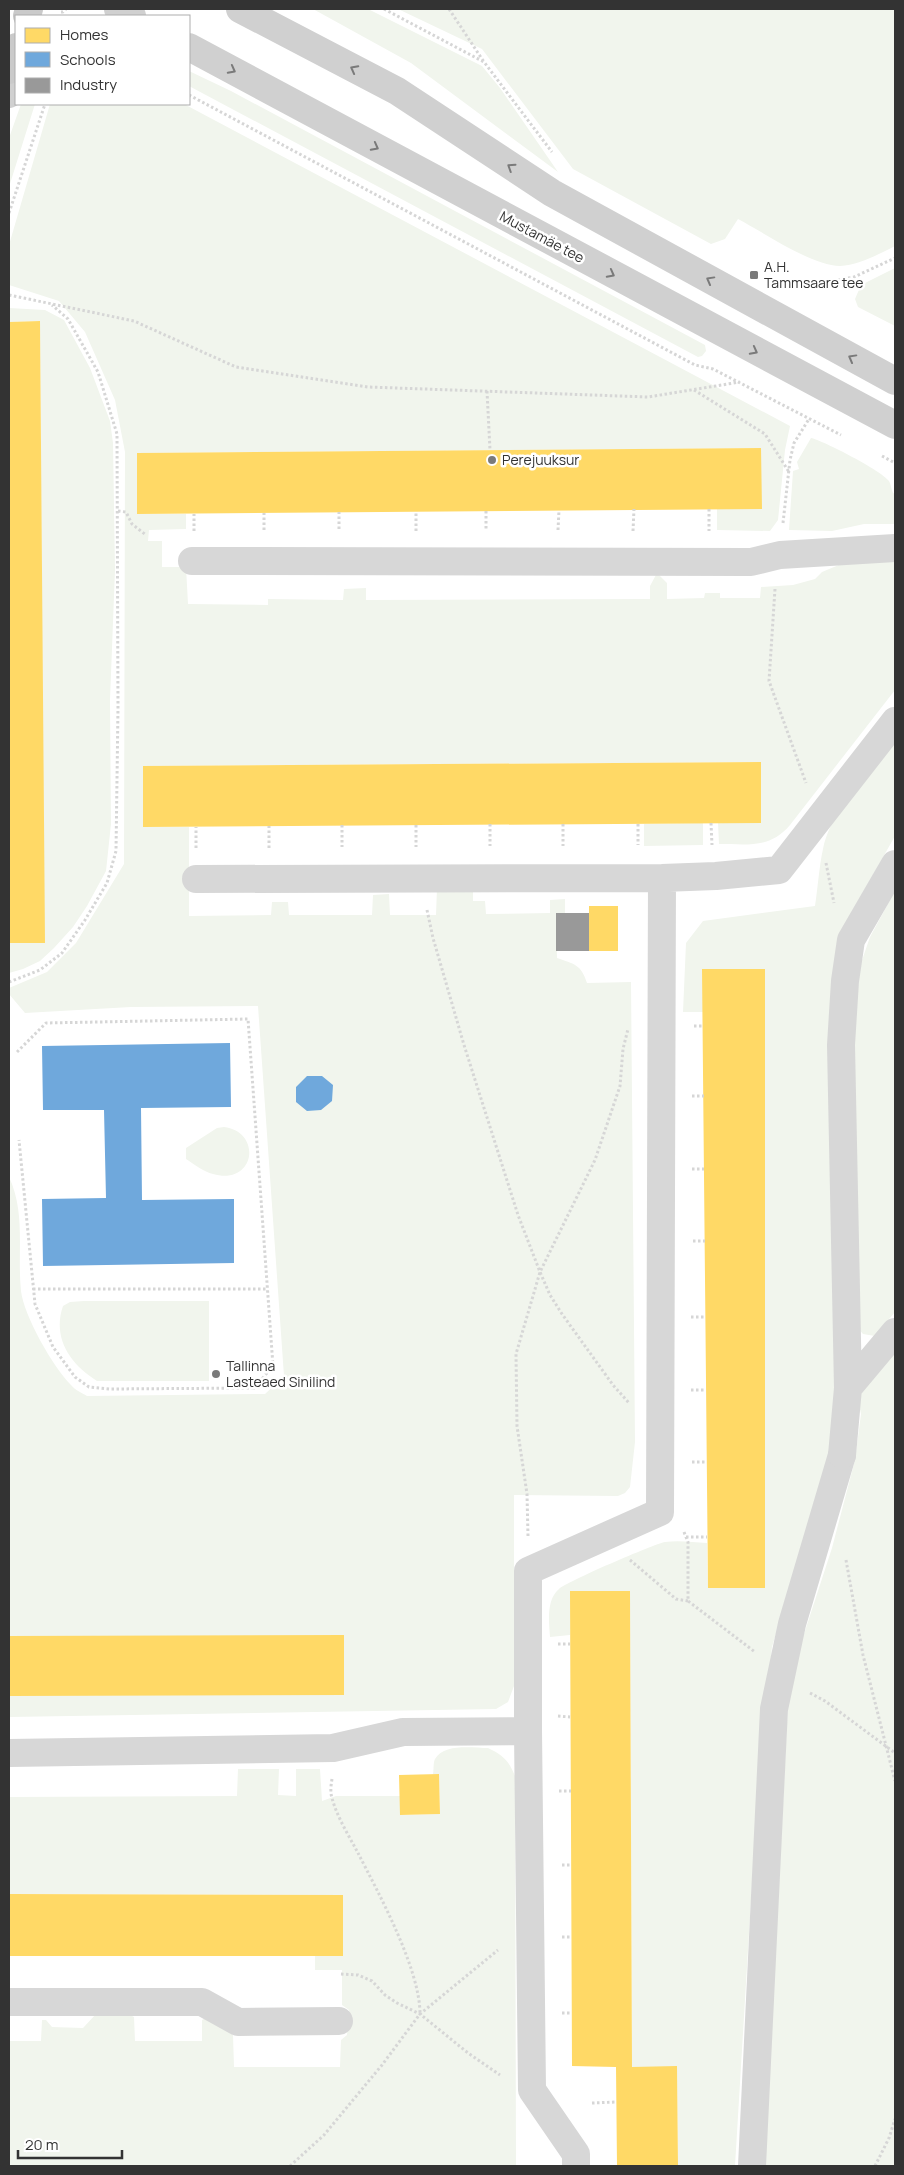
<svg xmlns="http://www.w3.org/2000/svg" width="904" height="2175" font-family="Manrope,sans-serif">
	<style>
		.green { fill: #f1f5ed }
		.homes { fill: #ffd966 }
		.schools { fill: #6fa8dc }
		.industry { fill: #999 }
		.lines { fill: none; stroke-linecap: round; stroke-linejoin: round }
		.path { stroke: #d6d6d6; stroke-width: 3; stroke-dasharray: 2.5 2.5; stroke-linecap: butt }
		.pedestrian { stroke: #d7d7d7; stroke-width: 28 }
		.minor { stroke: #d7d7d7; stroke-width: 28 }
		.secondary { stroke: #d0d0d0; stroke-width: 28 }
		.primary { stroke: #cacaca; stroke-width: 28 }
		.oneway { stroke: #7a7a7a }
		.poi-dot { fill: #7a7a7a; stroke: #fff; stroke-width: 2 }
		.labels { text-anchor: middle; stroke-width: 5; stroke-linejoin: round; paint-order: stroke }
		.street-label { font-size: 14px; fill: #333; stroke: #fff }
		.poi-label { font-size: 14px; fill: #333; stroke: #fff; text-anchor: start }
	</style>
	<rect width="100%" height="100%" fill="#fff"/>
	<path class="green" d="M313,9H368L482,66L500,88L558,172L411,63Z
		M398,9H895V246C879,254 859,265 840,266C812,266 763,232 738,219L725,239L711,244L573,169L482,49Z
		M189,71L231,91L705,345L706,351L702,356L698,357L189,86Z
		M21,104H35L9,187V138Z
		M50,104H184L790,426L785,450L778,520L770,531L717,530V509L760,448L137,453V514H186V529L149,530L148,541H162V567H186L188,604L268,605V599L343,600L344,589L366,588V600L650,599V586L657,573L667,583V599L704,598L705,593H720V598H760L761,587L793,585L815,579L822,572L846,562L895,559V690L790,825C770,849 747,844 719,844L718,823H761L760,762L143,766V827H189V916L271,915L272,902H288L289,915H372L373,895L389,894L390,915H436L437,888H473V901H485L486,914L550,913V900L565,899V913L556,914L557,958C574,964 581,964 587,983L631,982L635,1442L630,1487L625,1493L618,1496L514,1495V1686L508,1702L496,1709L9,1717V1177C26,1213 17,1252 21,1291C24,1316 53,1367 71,1385C75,1390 82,1393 87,1396L265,1394L284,1376L258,1006L131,1007L25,1013L9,994V988L47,972L76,943L124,864L125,452L115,400L85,332L59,301L9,285V245Z
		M895,268V326L858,307L855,299L861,285Z
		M9,308L45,310L64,320L90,368L110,421L113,443L115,570L110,700L111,824L106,871L87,906L73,927L54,948L40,961L23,969L9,973V943H44L40,321L9,322Z
		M811,438C824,441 882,471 889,481C891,484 891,489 893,493L895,494V524H864L832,531L789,530L793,471L799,469L797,462Z
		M895,737V836L845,924L839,1375L834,1437L772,1647L759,1767L735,2166H678L677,2067H632L630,1591H570V1635L550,1637C549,1622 546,1600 559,1589C566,1582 654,1544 665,1542C678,1540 693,1542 707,1543L708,1588L765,1587V969H703V1012H683L686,943L703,921L815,906C818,887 819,867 823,849C831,809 871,768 895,737Z
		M703,823V845L644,846V824Z
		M895,891V1312L875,1336L863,1334L857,1327L853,1042L860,966L870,937Z
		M224,1127C263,1132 255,1186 213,1174C204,1172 194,1164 186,1159V1148L217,1128Z
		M84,1301H209V1381H97C70,1364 52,1338 63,1306L70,1302Z
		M895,1348V2166H765L788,1703L803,1637L832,1548L855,1460L861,1414L857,1395Z
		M488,1748C503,1755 509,1761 515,1776L516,2166H9V2041H41L42,2020H46L52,2027L83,2028L96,2014L130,2015L134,2017L135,2041H202V2020L207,2017L233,2035L234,2067H340L341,2040L347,2035L349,2010L342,2005V1970H315V1956H343V1898L339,1895L9,1894V1797L237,1796L238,1769H279L278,1795L296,1796V1769H320L322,1801L336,1796H400V1815L440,1814L439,1775L433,1774C434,1769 433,1763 435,1759C444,1743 473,1748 488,1748Z"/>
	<path class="homes" d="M40,321L45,943H9V322Z
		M761,448L762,509L137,514V453Z
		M761,762V823L143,827V766Z
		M589,906H618V951H589Z
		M702,969H765V1588H708Z
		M570,1591H630L632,2067L677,2066L678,2166H617L616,2067L572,2066Z
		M344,1635V1695L9,1696V1636Z
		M439,1774L440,1814L400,1815L399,1775Z
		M9,1894L343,1895V1956H9Z"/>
	<path class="schools" d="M230,1043L231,1107L141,1108L142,1200L234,1199V1263L43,1266L42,1199L106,1198L104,1110H43L42,1046Z
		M307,1076H322L333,1085L332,1101L321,1110L307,1111L296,1102V1087Z"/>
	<path class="industry" d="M556,913H589V951H556Z"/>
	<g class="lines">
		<path class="path" d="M384,9L484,62L552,152
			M449,9L484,62
			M61,12H63L66,9
			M189,95L695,365L713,369L841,435
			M9,213L45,104
			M794,288L854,277L895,258
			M9,295L134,321L236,367L368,387L648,397L740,382
			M694,390L765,434L789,472
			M487,391L490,450
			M882,456L895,463
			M709,509V531
			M118,511L126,512L132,524L146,535
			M486,511V531
			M783,523L790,460L794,443L809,419
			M339,529V512
			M264,530V513
			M558,530L559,510
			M194,531V514
			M416,531V512
			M633,531L634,509
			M775,589L769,681L806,783
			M711,823L712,845
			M490,824V846
			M563,824V846
			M638,824V845
			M342,825V847
			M416,825V847
			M196,848V827
			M269,848V826
			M826,863L834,903
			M427,910L433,938L464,1045L518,1215L540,1272L550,1295L562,1314L613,1385L629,1403
			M9,982L40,970L62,953L85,920L107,883L116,851L118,708L117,434L98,372L68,319L52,305
			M694,1026H703
			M17,1052L46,1023L248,1019L273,1366L254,1388L110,1389L89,1387L75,1377L53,1347L35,1304L19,1140
			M692,1096H704
			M692,1169H704
			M693,1241H705
			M33,1289H267
			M691,1317H705
			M691,1390H706
			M692,1462H706
			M684,1532L688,1542V1601L755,1652
			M528,1536L527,1494L517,1426L516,1354L540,1272L595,1160L620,1086L623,1049L628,1029
			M686,1537H707
			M630,1560L676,1599L688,1601
			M846,1560L863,1655L895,1781
			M558,1644H570
			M810,1693L825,1701L895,1753
			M558,1716L570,1717
			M332,1779C331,1785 330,1792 332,1798C337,1817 349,1836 358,1853C379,1894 420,1969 420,2014
			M559,1791H571
			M562,1865H571
			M562,1937H571
			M341,1974L358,1975L372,1981L385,1995L397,2003L420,2014L468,2053L500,2075
			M562,2013H571
			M592,2103L616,2102
			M290,2166L324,2135L382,2065L420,2014L498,1950
			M875,2166L889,2138L895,2119"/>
		<path class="pedestrian" d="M752,2166L774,1709L792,1624L842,1455"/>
		<path class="minor" d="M192,561L751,562L780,555L895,548
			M196,879L662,878L716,876L779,870L895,721
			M848,1388L895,1332
			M842,1455L848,1388L841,1045L845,981L851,940L895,864
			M9,1753L333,1748L403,1732L528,1731
			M9,2002H202L238,2022L339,2021
			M576,2166V2154L532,2090L528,1731V1571L660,1512L662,878"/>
		<path class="secondary" d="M118,9L132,16
			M240,9L397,91L552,193L895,381
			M189,47L895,425
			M9,94L16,85"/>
		<path class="primary" d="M27,16L29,9
			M9,70L16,47"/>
	</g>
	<defs><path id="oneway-chevron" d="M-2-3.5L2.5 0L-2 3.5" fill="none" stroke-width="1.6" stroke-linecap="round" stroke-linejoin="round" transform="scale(1.25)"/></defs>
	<g class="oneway">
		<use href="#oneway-chevron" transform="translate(354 69) rotate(-152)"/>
		<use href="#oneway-chevron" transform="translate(232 70) rotate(28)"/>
		<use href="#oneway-chevron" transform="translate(375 147) rotate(28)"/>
		<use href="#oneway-chevron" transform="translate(511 167) rotate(-147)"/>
		<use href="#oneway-chevron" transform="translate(611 274) rotate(28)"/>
		<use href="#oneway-chevron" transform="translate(710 280) rotate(-151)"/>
		<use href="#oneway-chevron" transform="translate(754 351) rotate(28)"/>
		<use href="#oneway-chevron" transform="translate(852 358) rotate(-151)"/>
	</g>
	<g class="poi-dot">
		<rect x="749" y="270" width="10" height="10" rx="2.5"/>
		<circle cx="492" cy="460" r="5"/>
		<circle cx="216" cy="1374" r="5"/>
	</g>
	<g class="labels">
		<g class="street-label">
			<text transform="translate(542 237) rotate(28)" y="5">Mustamäe tee</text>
		</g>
		<g class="poi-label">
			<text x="764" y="272">A.H.<tspan x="764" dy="16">Tammsaare tee</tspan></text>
			<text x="502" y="465">Perejuuksur</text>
			<text x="226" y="1371">Tallinna<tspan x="226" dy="16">Lasteaed Sinilind</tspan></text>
		</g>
	</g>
	<rect width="904" height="2175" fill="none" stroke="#333333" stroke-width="20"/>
	<rect x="15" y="15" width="175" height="90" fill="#ffffff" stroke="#adadad"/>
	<rect x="25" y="28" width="25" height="15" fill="#ffd966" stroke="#adadad"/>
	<text x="60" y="40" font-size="15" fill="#333333">Homes</text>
	<rect x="25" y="52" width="25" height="15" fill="#6fa8dc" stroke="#adadad"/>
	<text x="60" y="65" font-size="15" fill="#333333">Schools</text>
	<rect x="25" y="78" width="25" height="15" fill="#999999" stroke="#adadad"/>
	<text x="60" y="90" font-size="15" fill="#333333">Industry</text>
	<path d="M18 2150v8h104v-8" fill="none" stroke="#333333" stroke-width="2.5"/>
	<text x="25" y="2150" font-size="15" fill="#333333" stroke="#ffffff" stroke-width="4" paint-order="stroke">20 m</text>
</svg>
